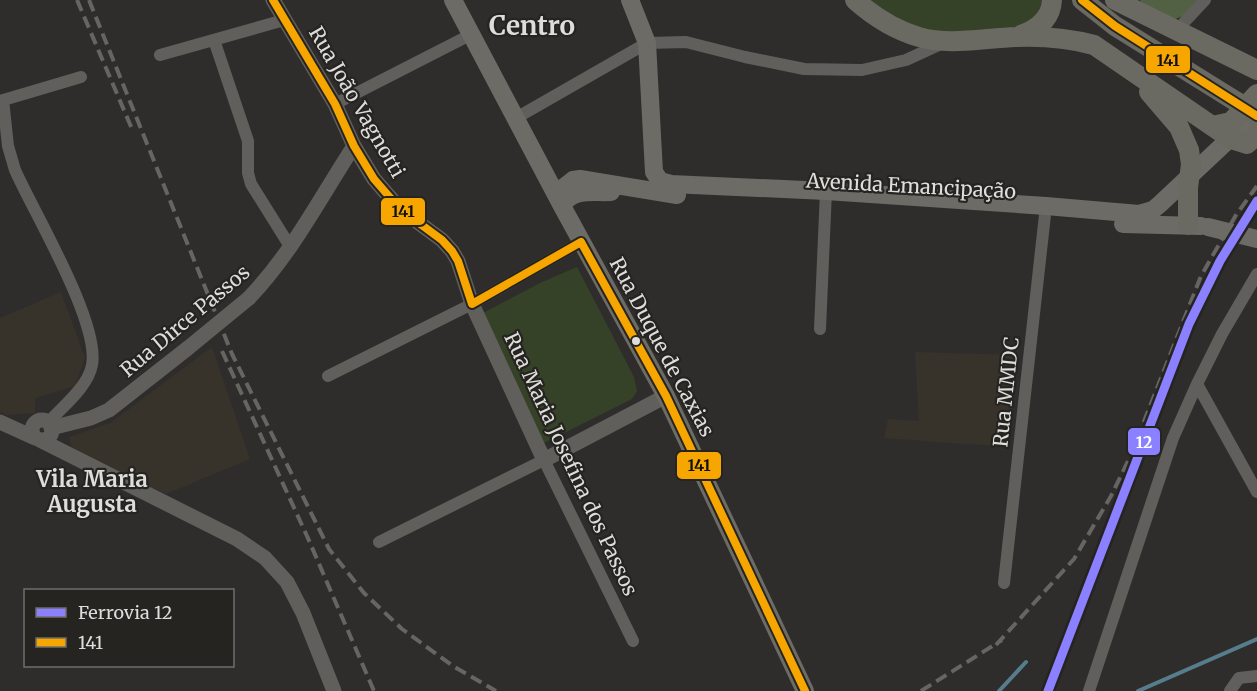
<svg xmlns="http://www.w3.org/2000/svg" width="1257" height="691" font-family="Merriweather,serif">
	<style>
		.built { fill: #37332b }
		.green { fill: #364228 }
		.forest { fill: #526043 }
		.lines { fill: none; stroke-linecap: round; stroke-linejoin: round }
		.stream { stroke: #567d8d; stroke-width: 4 }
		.minor { stroke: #615f5b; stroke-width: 12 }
		.tertiary { stroke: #615f5b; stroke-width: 15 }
		.secondary { stroke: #6d6b65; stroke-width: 18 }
		.primary { stroke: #6a6962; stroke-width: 20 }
		.rail { stroke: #666562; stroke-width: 4; stroke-dasharray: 12 6; stroke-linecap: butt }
		.tertiary-bridge { stroke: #615f5b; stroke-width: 15 }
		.secondary-bridge { stroke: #6d6b65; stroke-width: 18 }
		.primary-bridge { stroke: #6a6962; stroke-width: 20 }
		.bus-1-casing { stroke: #252420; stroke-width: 12 }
		.bus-1 { stroke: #f7a600; stroke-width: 8 }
		.rail-1-casing { stroke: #252420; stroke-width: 14 }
		.rail-1 { stroke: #8b80ff; stroke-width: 9 }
		.bus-dot { fill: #dedddb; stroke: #252420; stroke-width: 2 }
		.labels { text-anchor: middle; stroke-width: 4.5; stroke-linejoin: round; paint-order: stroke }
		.street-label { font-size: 20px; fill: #dedddb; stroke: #252420 }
		.quarter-label { font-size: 22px; font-weight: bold; fill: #dedddb; stroke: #252420 }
		.district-label { font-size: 26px; font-weight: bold; fill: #dedddb; stroke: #252420 }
		.line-badge { stroke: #252420; stroke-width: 2 }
		.badge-label { font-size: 16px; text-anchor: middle; font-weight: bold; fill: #fff }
		.pale-badge-label { font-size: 16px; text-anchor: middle; font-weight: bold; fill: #111 }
	</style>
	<rect width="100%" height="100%" fill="#2e2d2b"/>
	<path class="built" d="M61,292L85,358L75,386L35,398V413L7,415L0,412V318Z
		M212,347L250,459L166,494L72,449L69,437L110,423Z
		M915,352L1019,355L1008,447L884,438L888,419L919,421Z"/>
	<path class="green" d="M870,0H1043L1035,19L1016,31L940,37L905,27Z
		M577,267L634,377L637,391L632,399L542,444L483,313L540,283Z"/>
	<path class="forest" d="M1140,0H1197L1183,16L1173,20L1141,3Z"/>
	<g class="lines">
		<path class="stream" d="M999,691L1026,662
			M1138,691L1257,639"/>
		<path class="minor" d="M1176,31L1205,0
			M214,40L248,141V173L251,184L291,248
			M160,55L284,20
			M3,100L8,146L15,170C34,213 100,322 92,365C88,387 63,406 48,423
			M0,101L81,77
			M335,104L470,35
			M516,118L647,43L686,42L745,57L804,69L862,70L906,60L943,43
			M820,329L826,191
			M328,376L472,304L581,242
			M1197,384L1257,492
			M379,542L544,460L633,641
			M1004,583L1046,206
			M1089,691L1173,438L1197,384L1222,334L1257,274
			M1230,691L1239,678L1257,676"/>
		<path class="tertiary" d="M273,0L335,104L354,146L374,179L400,209L442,240L452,251L458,261L472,304L544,460L666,396
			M249,298C292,253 320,198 354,146
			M32 430a10 10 0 1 1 20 0a10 10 0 1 1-20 0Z
			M0,422L35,438
			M51,428L91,418L109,410L188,348
			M40,440L237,539L265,558L287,582L303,613L334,691"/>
		<path class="secondary" d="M453,0L562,206L666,396L805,691
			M630,0L647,43L654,172L660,181L671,184L826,191L1046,206L1139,214L1153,210L1160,204L1257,113
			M564,187L573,180L580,179L677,195
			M562,206C572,188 592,193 611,192
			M1123,224L1201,226"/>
		<path class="primary" d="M855,0C873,16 895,30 919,37C949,46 984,38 1016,37C1043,36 1068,38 1094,45L1231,139L1247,144L1257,134
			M1082,0L1115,26L1237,102
			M1115,0L1257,70
			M1021,35C1038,29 1051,19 1052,0
			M1149,92L1179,127L1189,150L1191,164L1188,188V225
			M1212,126L1231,122L1257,94"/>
		<path class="rail" d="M77,0L132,129
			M89,0L232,354L329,549L364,593L402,629L453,666L496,691
			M222,351L307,536L374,691
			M996,645L1074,559L1111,496L1130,457L1201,276L1236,215L1257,186
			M921,691L1002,640"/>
		<path class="tertiary-bridge" d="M188,348L249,298"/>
		<path class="secondary-bridge" d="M1208,227L1257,239"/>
		<path class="primary-bridge" d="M1237,102L1257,116"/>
		<defs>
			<path id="bus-1" d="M273,0L335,104L354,146L374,179L400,209L442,240L452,251L458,261L472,304L581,242L666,396L805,691
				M1082,0L1115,26L1257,116"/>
		</defs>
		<use href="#bus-1" class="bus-1-casing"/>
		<use href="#bus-1" class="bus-1"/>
		<defs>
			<path id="rail-1" d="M1048,691L1189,324L1220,261L1257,201"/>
		</defs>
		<use href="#rail-1" class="rail-1-casing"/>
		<use href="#rail-1" class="rail-1"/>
	</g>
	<circle class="bus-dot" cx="636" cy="341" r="5"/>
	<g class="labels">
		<g class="street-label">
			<text transform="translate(357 102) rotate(60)" y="7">Rua João Vagnotti</text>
			<text transform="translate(911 186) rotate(3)" y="7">Avenida Emancipação</text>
			<text transform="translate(185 321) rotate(-40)" y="7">Rua Dirce Passos</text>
			<text transform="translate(662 347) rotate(62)" y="7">Rua Duque de Caxias</text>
			<text transform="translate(1006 392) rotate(-84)" y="7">Rua MMDC</text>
			<text transform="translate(571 464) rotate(65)" y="7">Rua Maria Josefina dos Passos</text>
		</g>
		<g class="quarter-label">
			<text x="92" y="487">Vila Maria<tspan x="92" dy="25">Augusta</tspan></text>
		</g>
		<g class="district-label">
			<text x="532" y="35">Centro</text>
		</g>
	</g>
	<g class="line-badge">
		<rect x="1145" y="45" width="46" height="29" rx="6" fill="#f7a600"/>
		<rect x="380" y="197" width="46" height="29" rx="6" fill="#f7a600"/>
		<rect x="1127" y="427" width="34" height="29" rx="6" fill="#8b80ff"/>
		<rect x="676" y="451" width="46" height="29" rx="6" fill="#f7a600"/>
	</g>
	<g class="badge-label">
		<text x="1144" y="448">12</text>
	</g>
	<g class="pale-badge-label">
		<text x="1168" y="66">141</text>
		<text x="403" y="217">141</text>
		<text x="699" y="471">141</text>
	</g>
	<rect x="24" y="589" width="210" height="78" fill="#252420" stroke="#6f6e6b" stroke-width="1.5"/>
	<rect x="36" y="608" width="30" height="9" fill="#8b80ff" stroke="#6f6e6b" stroke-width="1.5"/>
	<text x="78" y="619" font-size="18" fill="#dedddb">Ferrovia 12</text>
	<rect x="36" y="638" width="30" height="9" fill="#f7a600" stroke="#6f6e6b" stroke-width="1.5"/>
	<text x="78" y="649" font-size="18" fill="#dedddb">141</text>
</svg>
